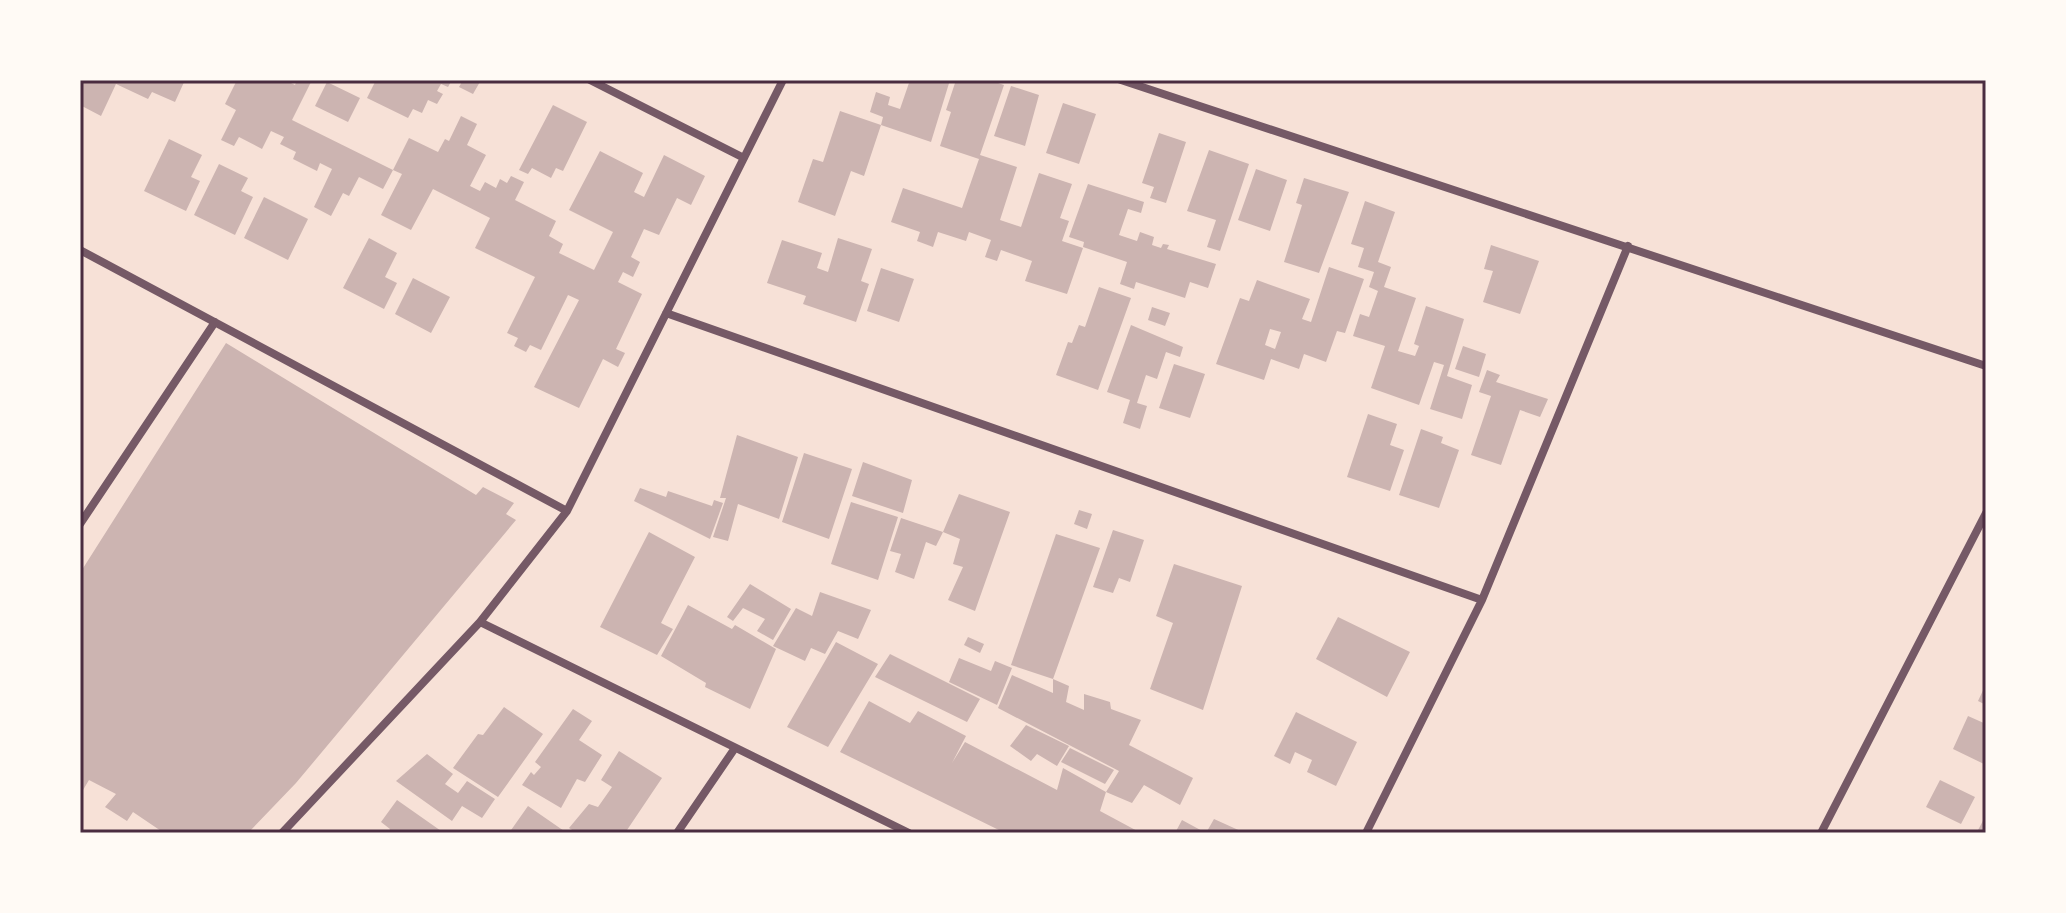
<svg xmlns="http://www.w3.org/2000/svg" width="2066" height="913" font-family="Ubuntu,sans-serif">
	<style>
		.building { fill: #ccb4b1; fill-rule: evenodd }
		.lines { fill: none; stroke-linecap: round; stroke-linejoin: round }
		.minor { stroke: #755966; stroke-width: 8 }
		.neatline { fill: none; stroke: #4a2c40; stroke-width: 3 }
	</style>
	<rect width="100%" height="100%" fill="#f7e1d7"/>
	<path class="building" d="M80,80H185L175,102L152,92L148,99L116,84L101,116L80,105Z
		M237,80H285L295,85L297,80H312L292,120L393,170L383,189L359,177L349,196L343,193L331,216L314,207L332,169L320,163L317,171L293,159L296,152L280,144L284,137L271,131L262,149L239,137L234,146L221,140L236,110L225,104Z
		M376,80H452L448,87L441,84L437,91L443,94L437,104L428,100L422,113L413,109L408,118L367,98Z
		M463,80H481L473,94L459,87Z
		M910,80H950L931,142L881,125L883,117L870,112L876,92L890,97L888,105L900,109Z
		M956,80H989L1004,85L980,155L1017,167L1000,220L1021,227L1039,173L1072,184L1060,218L1069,221L1062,241L1083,248L1067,294L1025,281L1032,261L1001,250L997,261L985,257L991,240L969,232L966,241L938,232L933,247L917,241L920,232L891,222L903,188L962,208L979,159L940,146L951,112L946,110Z
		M327,82L360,98L348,122L315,106Z
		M1011,86L1039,95L1025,146L994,136Z
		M1063,103L1096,114L1079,164L1046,153Z
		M553,105L587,122L563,171L556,168L551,178L532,168L528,174L519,170Z
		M840,111L881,125L864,176L851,171L835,216L798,202L813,159L823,162Z
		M461,116L477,124L467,145L486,155L470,186L480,191L485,182L496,188L500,179L507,183L511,176L524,182L515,200L556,221L549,236L563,244L559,253L594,270L613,232L569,210L600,151L643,173L634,192L644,197L664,155L705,176L691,205L677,198L659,235L644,229L631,257L640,262L633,277L623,272L618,282L642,294L616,349L625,353L618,367L603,359L579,408L534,387L579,300L568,295L541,350L530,345L526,352L514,346L518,338L507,333L535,277L475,248L490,218L433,189L411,230L381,215L402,174L393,170L409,138L438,152L445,139L449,141Z
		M1159,133L1186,142L1166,203L1150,198L1154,187L1142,183Z
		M169,139L202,155L191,177L200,181L186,211L144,191Z
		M1209,150L1249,164L1220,251L1207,247L1216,220L1187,211Z
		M219,164L248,178L241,191L253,197L235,235L194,215Z
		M1256,169L1287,180L1270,231L1238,220Z
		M1304,178L1349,192L1319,273L1284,262L1302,205L1296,203Z
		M1088,184L1144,202L1141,213L1128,209L1119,235L1137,241L1140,232L1154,237L1152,245L1161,248L1163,244L1169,245L1167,249L1216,264L1208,288L1190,282L1185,298L1136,282L1134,289L1120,284L1127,262L1083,247L1084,242L1069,237Z
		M264,197L308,219L288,260L244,238Z
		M1365,201L1395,212L1378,262L1391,267L1384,287L1416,298L1398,351L1415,356L1419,346L1414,344L1426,306L1464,319L1447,376L1472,385L1462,419L1430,409L1444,365L1434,362L1419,405L1371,388L1385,346L1353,336L1360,314L1369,317L1378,291L1369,287L1374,272L1358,267L1364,248L1351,244Z
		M369,238L397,253L385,277L397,283L384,309L343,288Z
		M838,238L872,249L861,281L869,284L856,322L803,304L806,296L767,283L782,240L822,253L817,268L828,272Z
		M1491,245L1539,261L1520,314L1483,302L1493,271L1484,269Z
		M1329,267L1364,279L1345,333L1337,331L1326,362L1304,354L1299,369L1271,359L1264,380L1216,364L1240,298L1249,301L1257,280L1310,299L1302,319L1311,322ZM1270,329L1281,332L1275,349L1265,345Z
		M881,268L914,279L899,322L867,311Z
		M413,278L450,297L431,333L395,314Z
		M1099,287L1131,298L1098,390L1056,375L1068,342L1072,343L1079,325L1085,327Z
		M1152,307L1170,313L1165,326L1148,320Z
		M1131,325L1183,347L1180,357L1166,352L1157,379L1146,375L1137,403L1147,406L1140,429L1123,423L1130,400L1107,392Z
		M226,343L476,495L483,487L514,503L506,514L516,520L296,783L248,833H164L133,812L127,821L105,807L116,794L89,780L83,790L80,788V573Z
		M1463,346L1486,354L1479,377L1455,369Z
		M1174,364L1205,374L1190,418L1159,408Z
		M1487,370L1500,375L1496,382L1548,399L1540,417L1520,410L1501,465L1471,455L1491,396L1479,392Z
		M1368,414L1397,424L1390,445L1404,450L1390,491L1347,477Z
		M1421,429L1443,437L1441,443L1459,450L1439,508L1399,495Z
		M737,435L798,457L779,519L738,504L728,541L713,537L726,498H720Z
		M804,453L852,469L829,539L782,522Z
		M863,462L912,480L903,513L852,496Z
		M640,488L666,497L668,491L712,506L714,500L723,503L710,539L634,501Z
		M959,494L1010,512L975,611L948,600L963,567L953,564L960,539L943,532Z
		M851,502L898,517L878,580L831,564Z
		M1079,510L1092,514L1087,529L1074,524Z
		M901,518L943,532L936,546L926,542L914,579L895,572L901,554L890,551Z
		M1113,530L1144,540L1130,582L1119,578L1113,593L1093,587Z
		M649,532L695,557L661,623L673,629L657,655L600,627Z
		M1056,534L1100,548L1053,679L1069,686L1066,702L1084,710V694L1110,702L1111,709L1141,720L1129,745L1193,778L1180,805L1144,785L1132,803L1106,792L1119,771L998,708L1012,675L1053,693V679L1011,665Z
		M1174,564L1242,586L1203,710L1150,689L1173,623L1156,616Z
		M750,584L791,609L773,640L757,631L765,619L743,608L733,621L727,617Z
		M820,592L871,610L858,639L838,631L825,654L811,648L805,661L773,646L796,608L812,616Z
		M688,605L732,629L735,625L776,649L750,709L705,687L706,683L661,656Z
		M1338,617L1410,652L1387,697L1316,659Z
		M968,637L984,644L980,653L964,645Z
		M836,642L878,664L828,747L787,727Z
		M890,654L980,699L967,722L875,677Z
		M959,658L991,671L995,661L1012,668L997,705L949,682Z
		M1986,684V705L1978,701Z
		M869,701L910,723L918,711L966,736L952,763L965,742L1057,790L1063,768L1106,792L1100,811L1141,833H1005L840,752Z
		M504,707L543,734L498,797L453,768L478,734L483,735Z
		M573,709L592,721L579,740L602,755L585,782L577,779L561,808L522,785L531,772L534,775L541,767L535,762Z
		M1296,712L1357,742L1336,786L1307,772L1312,760L1295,752L1290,764L1274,756Z
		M1968,716L1986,724V765L1953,749Z
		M1026,725L1069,746L1057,766L1037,754L1031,761L1010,746Z
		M1070,748L1114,770L1105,784L1061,762Z
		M619,751L662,778L625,833H577L569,828L589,804L598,807L612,787L601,780Z
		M427,754L453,774L445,784L458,793L467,781L495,799L482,818L462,806L452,821L396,781Z
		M1940,780L1975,797L1961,824L1926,807Z
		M397,800L444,833H388L390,829L381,822Z
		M528,806L567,833H509Z
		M1986,815V833H1979L1977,832Z
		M1214,819L1245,833H1175L1182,820L1206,833Z"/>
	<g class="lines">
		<path class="minor" d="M590,80L744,158
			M1121,80L1986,366
			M80,250L567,511
			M666,313L1482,600
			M80,524L215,322
			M480,622L909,833
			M282,833L480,622L567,511L783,80
			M677,833L735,748
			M1366,833L1482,600L1628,246
			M1821,833L1986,513"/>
	</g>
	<rect width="2066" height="913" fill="none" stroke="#fffaf5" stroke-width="164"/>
	<rect x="82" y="82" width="1902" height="749" class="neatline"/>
</svg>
